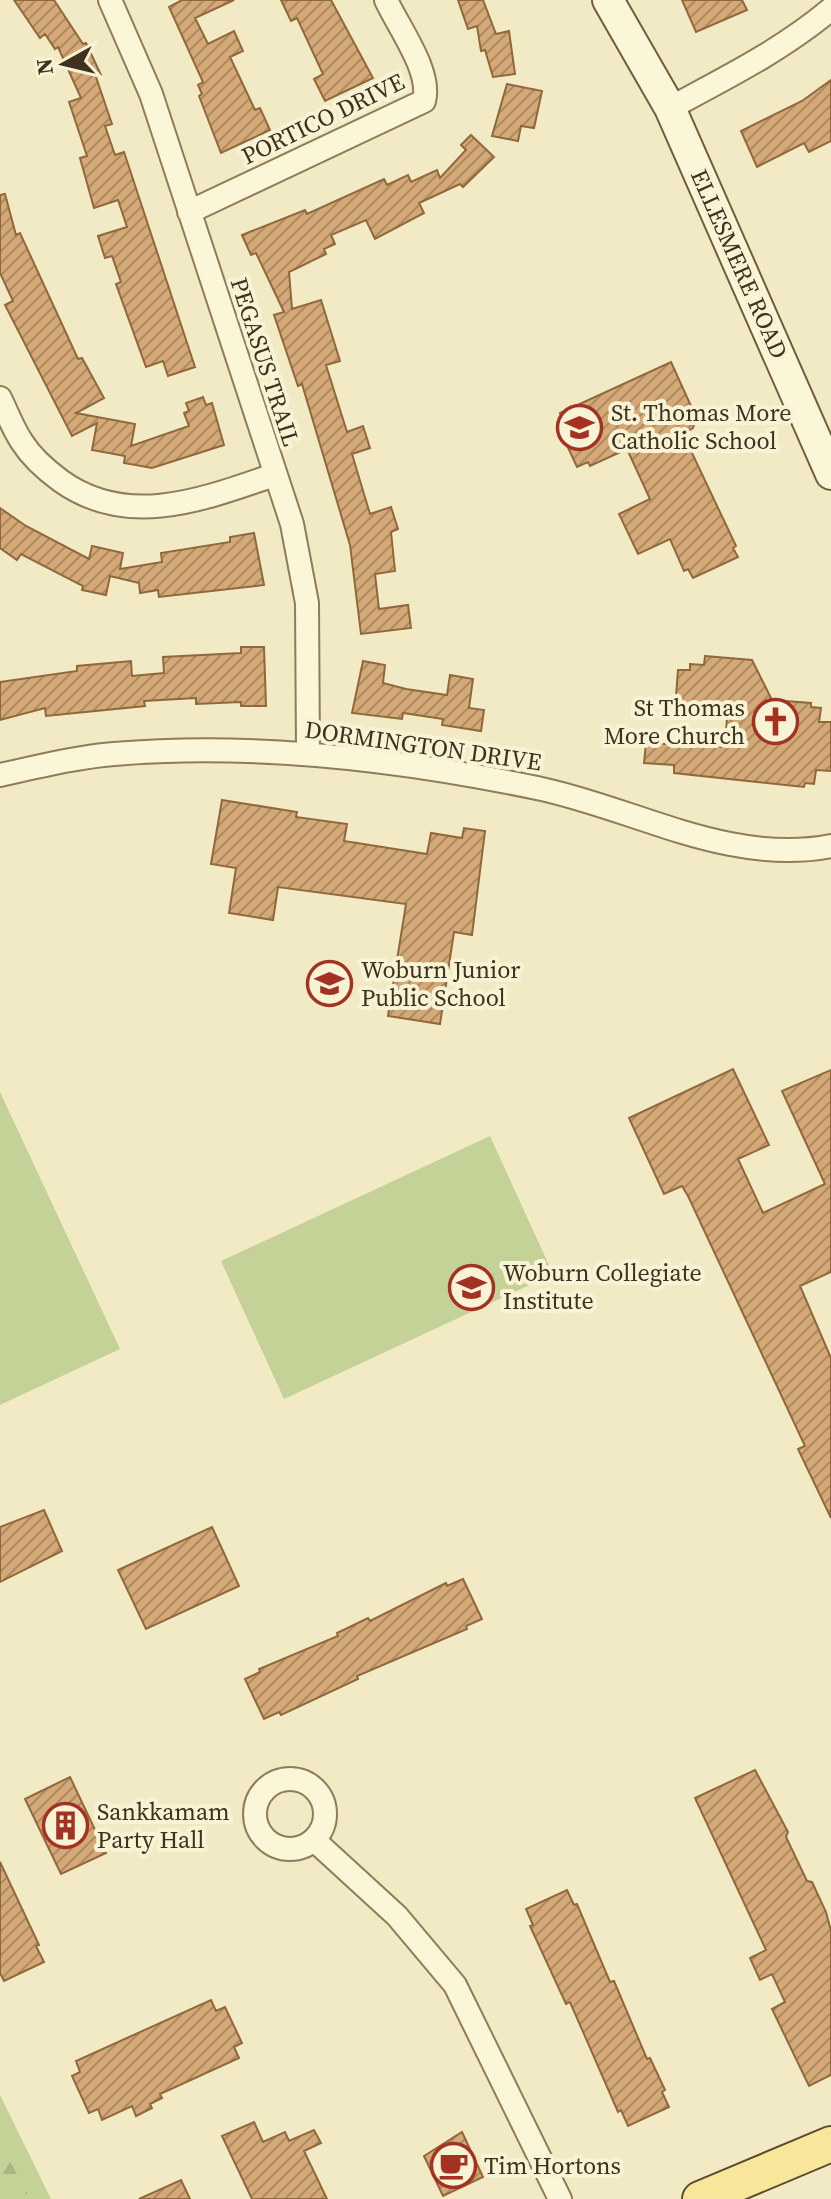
<svg xmlns="http://www.w3.org/2000/svg" width="831" height="2199" font-family="'Source Serif 4',serif">
	<style>
		.green { fill: #c4d297 }
		.forest { fill: url(#forest-firs) }
		.building { fill: url(#building-hatch); stroke: #90683c; stroke-width: 2 }
		.lines { fill: none; stroke-linecap: round; stroke-linejoin: round }
		.street-casing { stroke: #8f7c58; stroke-width: 26 }
		.secondary-casing { stroke: #715d3c; stroke-width: 34 }
		.primary-casing { stroke: #5d492d; stroke-width: 38 }
		.street { stroke: #fcf6d9; stroke-width: 22 }
		.secondary { stroke: #fcf6d9; stroke-width: 30 }
		.primary { stroke: #f8e69a; stroke-width: 34 }
		.labels { text-anchor: middle; stroke-width: 8; stroke-linejoin: round; paint-order: stroke }
		.street-label { font-size: 24px; fill: #3e311e; stroke: #f9f3d5 }
		.poi-label { font-size: 24px; fill: #3e311e; stroke: #f9f3d5; text-anchor: start }
	</style>
	<defs>
		<pattern id="forest-firs" width="22" height="20" patternUnits="userSpaceOnUse" patternTransform="scale(2)"><rect width="22" height="20" fill="#c4d297"/><path d="M5 1l3.5 6h-7zM16 11l3.5 6h-7z" fill="#a9b582"/></pattern>
		<pattern id="building-hatch" width="6" height="6" patternUnits="userSpaceOnUse" patternTransform="scale(2)"><rect width="6" height="6" fill="#d4a977"/><path d="M-1 1l2-2M0 6l6-6M5 7l2-2" fill="none" stroke="#ad8a61"/></pattern>
	</defs>
	<rect width="100%" height="100%" fill="#f2eac4"/>
	<path class="green" d="M0,1092L120,1349L0,1405Z
		M490,1136L553,1274L284,1399L221,1261Z
		M0,2095L51,2199H0Z"/>
	<path class="forest" d="M0,2142L5,2146L30,2199H0Z"/>
	<path class="building" d="M14,0H54L83,44L86,43L101,75L96,77L112,124L105,126L115,155L124,152L195,367L168,376L163,361L146,367L116,284L121,282L112,256L105,258L98,236L127,227L118,200L94,208L80,158L87,156L69,102L81,98L58,47L55,49L45,34L40,38Z
		M182,0H234L195,18L208,44L234,31L243,51L230,57L255,110L260,108L270,130L221,153L199,96L202,94L198,85L203,82L169,7Z
		M281,0H331L373,78L325,101L314,79L323,74L297,18L291,21Z
		M458,0H483L496,34L509,31L515,74L493,77L485,50L481,51L477,26L468,29Z
		M682,0H742L747,10L696,32Z
		M831,80V141L809,152L804,143L757,167L741,131L802,101Z
		M507,84L542,91L534,128L521,126L518,141L492,136Z
		M471,135L494,157L463,187L460,184L419,203L424,213L375,239L366,220L331,235L335,244L324,249L326,254L289,272L292,309L321,300L340,361L326,365L347,432L363,426L370,448L352,454L370,514L391,507L398,529L391,532L395,571L375,574L379,609L408,605L411,628L361,634L350,545L302,384L298,386L274,315L284,312L256,253L251,255L242,235L305,210L307,214L384,179L387,185L408,175L411,182L437,170L440,178L466,150L461,145Z
		M5,194L16,235L20,233L78,359L82,358L104,398L76,413L135,424L131,446L189,426L184,413L189,411L186,403L203,397L206,405L212,403L224,445L152,468L124,463L125,456L92,450L97,423L72,436L5,305L13,301L0,273V195Z
		M671,362L696,417L693,428L683,434L736,546L733,548L738,557L693,578L688,569L684,571L670,539L638,554L619,514L650,499L627,449L590,466L588,462L577,467L565,441L571,437L560,413Z
		M0,508L26,526L89,559L92,546L123,553L120,569L162,562L161,553L230,542V537L254,533L264,585L159,597L158,590L140,593L139,583L110,576L106,595L82,590L83,586L21,554L17,560L0,548Z
		M241,647H264L266,706H241V702L196,704V698L144,701L145,706L46,716L45,708L0,720V682L77,671V666L131,661L132,676L164,673L163,657L241,653Z
		M705,656L752,660L772,700L811,703V707L821,708L819,722H831V771L816,770L814,784L805,783L804,787L674,773V765L644,763L646,743L725,747L727,717L675,709L678,670H690V664L704,665Z
		M363,661L385,665L383,683L406,689L447,695L450,675L473,679L469,708L484,710L481,731L442,725L443,719L403,713L402,719L352,713Z
		M222,800L297,812L296,817L347,824L344,841L427,854L431,833L462,838L464,828L485,831L472,935L454,932L440,1024L388,1016L406,904L278,887L273,920L229,913L236,868L211,864Z
		M733,1069L769,1145L738,1159L763,1213L825,1184L782,1091L831,1070V1272L800,1286L831,1358V1518L798,1449L805,1446L688,1196L682,1186L664,1194L629,1118Z
		M44,1510L62,1551L0,1582V1527Z
		M212,1527L239,1586L146,1629L118,1570Z
		M463,1579L482,1619L466,1626L467,1629L357,1676L358,1679L281,1715L279,1712L264,1719L245,1679L260,1672L259,1669L338,1636L337,1633L368,1618L370,1621L446,1583L447,1586Z
		M755,1770L788,1832L786,1837L807,1881L812,1882L826,1912L831,1931V2075L809,2086L772,2009L785,2002L772,1974L760,1980L750,1958L766,1950L695,1798Z
		M70,1777L106,1853L61,1874L25,1799Z
		M0,1862L39,1945L36,1946L44,1962L4,1981L0,1973Z
		M567,1890L574,1905L577,1904L610,1982L614,1981L647,2059L650,2058L665,2090L662,2092L669,2107L628,2126L621,2110L618,2112L570,2002L566,2004L530,1926L533,1925L526,1909Z
		M211,2000L216,2011L225,2007L242,2043L234,2047L239,2058L160,2094L162,2098L150,2104L152,2108L136,2116L132,2106L102,2120L98,2109L89,2113L72,2076L80,2072L76,2061Z
		M254,2122L263,2142L285,2132L289,2141L314,2130L321,2143L304,2151L327,2199H252L222,2136Z
		M462,2132L483,2177L443,2196L424,2156Z
		M181,2180L190,2199H139Z"/>
	<g class="lines">
		<defs>
			<path id="street" d="M110,0L151,94L292,524L307,603L308,754
				M670,108C726,78 782,50 831,9
				M189,212L424,101C432,72 399,28 386,0
				M0,398C7,412 13,429 22,442C32,458 46,470 61,481C128,529 204,499 274,475
				M0,775C37,767 76,757 114,754C255,742 398,759 537,788C634,808 730,866 831,846
				M255 1814a35 35 0 1 1 70 0a35 35 0 1 1-70 0Z
				M314,1840L397,1916L455,1985L560,2199"/>
			<path id="secondary" d="M608,0L670,108L831,474"/>
			<path id="primary" d="M700,2199L831,2144"/>
		</defs>
		<use href="#street" class="street-casing"/>
		<use href="#secondary" class="secondary-casing"/>
		<use href="#primary" class="primary-casing"/>
		<use href="#street" class="street"/>
		<use href="#secondary" class="secondary"/>
		<use href="#primary" class="primary"/>
	</g>
	<defs>
		<symbol id="school-ring" viewBox="-11 -11 22 22"><circle r="9.5" fill="#f9f3d5" stroke="#a43223" stroke-width="1.5"/><path d="M0-5L7-2L0 1L-7-2ZM-4 1L0 2.5L4 1V4Q0 6-4 4Z" fill="#a43223"/></symbol>
		<symbol id="church-ring" viewBox="-11 -11 22 22"><circle r="9.5" fill="#f9f3d5" stroke="#a43223" stroke-width="1.5"/><path d="M-1.2-6h2.4v3.5h3.3v2.4h-3.3V6h-2.4V-.1h-3.3v-2.4h3.3Z" fill="#a43223"/></symbol>
		<symbol id="building-ring" viewBox="-11 -11 22 22"><circle r="9.5" fill="#f9f3d5" stroke="#a43223" stroke-width="1.5"/><path d="M-4-6H4V6H1V3H-1V6H-4ZM-2.5-4.3h1.7v1.8h-1.7ZM.8-4.3h1.7v1.8H.8ZM-2.5-1h1.7V.8h-1.7ZM.8-1h1.7V.8H.8Z" fill="#a43223"/></symbol>
		<symbol id="cafe-ring" viewBox="-11 -11 22 22"><circle r="9.5" fill="#f9f3d5" stroke="#a43223" stroke-width="1.5"/><path d="M-5.5-4.5H6V0H3Q3 3.5 0 3.5H-2.5Q-5.5 3.5-5.5 0ZM3-3.2v2h1.7v-2ZM-6 4.5H4V6H-6Z" fill="#a43223"/></symbol>
	</defs>
	<g fill-rule="evenodd">
		<use href="#school-ring" x="554" y="402" width="51" height="51"/>
		<use href="#church-ring" x="750" y="696" width="51" height="51"/>
		<use href="#school-ring" x="304" y="958" width="51" height="51"/>
		<use href="#school-ring" x="446" y="1262" width="51" height="51"/>
		<use href="#building-ring" x="40" y="1800" width="51" height="51"/>
		<use href="#cafe-ring" x="428" y="2140" width="51" height="51"/>
	</g>
	<g class="labels">
		<g class="street-label">
			<text transform="translate(323 119) rotate(-26)" y="8">PORTICO DRIVE</text>
			<text transform="translate(739 264) rotate(66)" y="8">ELLESMERE ROAD</text>
			<text transform="translate(265 362) rotate(72)" y="8">PEGASUS TRAIL</text>
			<text transform="translate(423 746) rotate(8)" y="8">DORMINGTON DRIVE</text>
		</g>
		<g class="poi-label">
			<text x="611" y="421">St. Thomas More<tspan x="611" dy="28">Catholic School</tspan></text>
			<text x="745" y="716" text-anchor="end">St Thomas<tspan x="745" dy="28">More Church</tspan></text>
			<text x="361" y="978">Woburn Junior<tspan x="361" dy="28">Public School</tspan></text>
			<text x="503" y="1281">Woburn Collegiate<tspan x="503" dy="28">Institute</tspan></text>
			<text x="97" y="1820">Sankkamam<tspan x="97" dy="28">Party Hall</tspan></text>
			<text x="484" y="2174">Tim Hortons</text>
		</g>
	</g>
	<g transform="translate(64 64) rotate(262)" stroke="#f9f3d5" stroke-width="6" paint-order="stroke">
	<path d="M0-6L14 30L0 20L-14 30Z" fill="#3e311e"/>
	<text y="-12" font-size="22" font-weight="bold" text-anchor="middle" fill="#3e311e">N</text>
	</g>
</svg>
